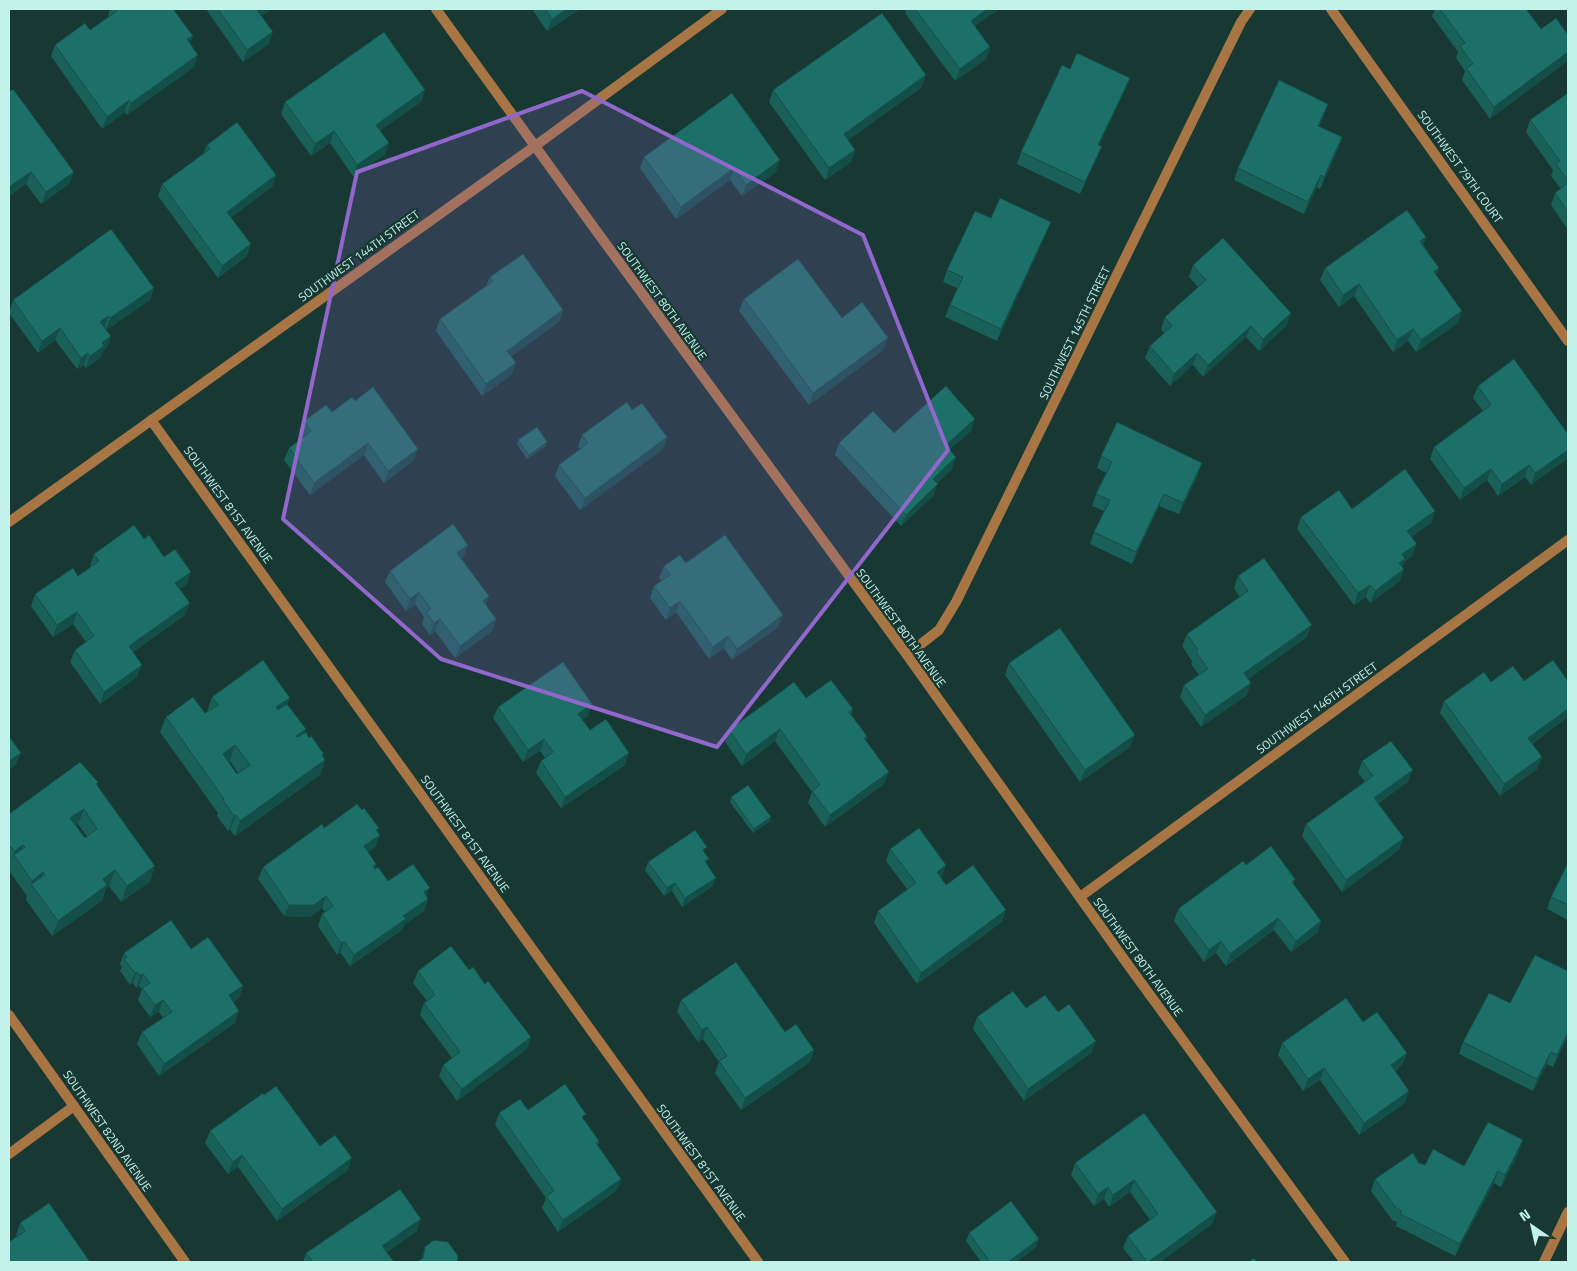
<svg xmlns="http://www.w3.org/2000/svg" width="1577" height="1271" font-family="'Titillium Web',sans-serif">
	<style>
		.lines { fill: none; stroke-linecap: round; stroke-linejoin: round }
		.minor { stroke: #a87544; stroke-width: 10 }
		.tertiary { stroke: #a87544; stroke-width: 10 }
		.wall { fill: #196059; fill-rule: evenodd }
		.shaded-wall { fill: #144e48 }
		.building { fill: #1d7067; stroke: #144e48; fill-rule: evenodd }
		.marked { fill: #9167cc; fill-opacity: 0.2; stroke: #9167cc; stroke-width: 4; stroke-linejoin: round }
		.labels { text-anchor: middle; stroke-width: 4.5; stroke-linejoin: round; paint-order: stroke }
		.street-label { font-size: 12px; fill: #c3f2ea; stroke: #173833 }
	</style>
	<rect width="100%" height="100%" fill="#173833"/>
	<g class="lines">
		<path class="minor" d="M436,9L592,225L907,655L1131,969L1345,1262
			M1331,9L1568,341
			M151,420L758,1262
			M907,655L939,630L956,602L1241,22L1250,9
			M1080,897L1568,540
			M9,1154L74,1106
			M1544,1262L1568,1212"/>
		<path class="tertiary" d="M9,522L535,146L722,9
			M9,1015L185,1262"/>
	</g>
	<path class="wall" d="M110,9H173L193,36L190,43L194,67L127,115L125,112L102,129L51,56L55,45L90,30L109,17L108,16Z
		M206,9H271L261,16L269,44L243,62Z
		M532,9H580L547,31Z
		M907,9H999L975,26L990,47L986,59L955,81L905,13Z
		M1435,9H1526L1541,29L1490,119L1462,80L1465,71L1456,58L1458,52L1432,16Z
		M1070,69L1130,78L1125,90L1099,145L1097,158L1080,194L1017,164L1021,152Z
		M922,87L848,140L855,150L851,162L825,180L769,102L773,90Z
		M425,90L421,102L380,130L389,143L385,155L353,176L330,143L311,156L281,114L285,102Z
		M9,92L69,184L41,204L26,184L9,196Z
		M1568,93V230L1551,205L1555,193L1561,189L1551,176L1553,170L1526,132L1530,120Z
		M1328,104L1319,126L1342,137L1338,149L1320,189L1317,187L1304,214L1234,180L1238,168Z
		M207,145L276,175L272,187L231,217L247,256L218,278L158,196L162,184L203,154Z
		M644,157L776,172L742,196L730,180L676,219L640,168Z
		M991,218L1051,222L1046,234L997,341L945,317L957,288L943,282L947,270Z
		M1426,237L1423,245L1458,323L1416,352L1408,341L1393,352L1354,296L1339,307L1320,280L1325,268Z
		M1193,265L1287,325L1259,351L1246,337L1203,377L1193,365L1170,386L1145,358L1150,346L1164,333L1161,329L1165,317L1198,287L1189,277Z
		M490,277L563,310L559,322L511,356L516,363L511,375L482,396L436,331L440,319L486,286Z
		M744,299L842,318L883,350L809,405L739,311Z
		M13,300H150L106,330L111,336L107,348L102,352L100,358L86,368L84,365L77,369L55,340L38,353L9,313Z
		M1478,386L1568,434V458L1531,485L1525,477L1498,496L1487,480L1460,500L1430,459L1434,447L1483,411L1473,398Z
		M632,410L667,437L663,449L580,510L555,476L559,465L580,449L578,447L582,435Z
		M332,412L413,461L384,483L364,455L310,495L284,460L289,448L303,437L300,433L304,421Z
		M971,431L950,449L952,469L937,483L933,496L901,526L835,455L839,443L894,433Z
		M518,440L546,446L527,459L517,444Z
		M1101,456L1198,475L1179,514L1159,506L1132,564L1090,544L1094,532L1104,511L1092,506L1096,494L1106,473L1097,468Z
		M1352,509L1435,511L1431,523L1411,537L1412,556L1404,562L1402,567L1400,581L1370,603L1366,597L1354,605L1297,529L1301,517Z
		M144,539L164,557L187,584L180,589L185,615L133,652L137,677L100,704L70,662L75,650L86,642L73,624L53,637L31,606L35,594L78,576L91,567L90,566L94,554Z
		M464,557L462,558L486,605L496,619L492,631L455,658L435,631L430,635L422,624L424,617L415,604L406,611L385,582L390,571Z
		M686,563L778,627L732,660L724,648L709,659L676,612L666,620L650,598L654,586L662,581L659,578L664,566Z
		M1238,576L1307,637L1248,679L1247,695L1201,727L1180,697L1184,685L1199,675L1191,664L1192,661L1182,646L1187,634L1240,597L1234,588Z
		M1009,663L1130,747L1080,782L1005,675Z
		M1524,681H1568V717L1532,744L1542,757L1537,769L1500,796L1440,713L1444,701L1491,682Z
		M212,697L287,704L306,729L304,733L325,760L320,775L235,836L230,830L228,831L217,816L218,813L160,732L166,717L205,713L207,712ZM230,761L238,773L237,774L228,762Z
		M806,698L853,709L851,715L867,736L866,740L884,784L825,827L808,803L812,792L775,741L742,766L725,742L729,730Z
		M498,707L588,716L582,720L590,730L625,765L561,808L536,773L541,761L545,758L540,751L523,762L493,718Z
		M1362,761L1408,782L1378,803L1399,850L1342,892L1302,836L1306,824L1365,782L1358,773Z
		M98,782L97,785L150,882L121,902L109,886L106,888L102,901L52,936L26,900L27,896L9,871L10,866H9V814ZM78,824L87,837L85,838L76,826Z
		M731,797L771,817L770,821L753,833L730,802Z
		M324,828L377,832L380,835L375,847L368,852L376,864L375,868L388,881L426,896L428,899L424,911L404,925L401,931L350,966L340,952L337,955L318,926L322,914L325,912L322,908L310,917L284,916L258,879L263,867Z
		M890,849L942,877L941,878L946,885L1002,922L917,984L874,923L878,911L907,889L886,861Z
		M705,853L707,864L713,886L682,907L672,891L664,896L645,870L648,862Z
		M1568,863V920L1547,909L1551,897Z
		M1246,865L1295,879L1293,884L1321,921L1317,933L1291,952L1274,930L1226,966L1216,953L1204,962L1174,921L1178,909Z
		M191,949L243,986L239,998L233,1002L235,1023L159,1076L137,1044L142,1032L163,1018L159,1012L150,1017L138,1000L142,989L139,986L136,988L133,983L130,985L120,971L122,967L120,964L124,953Z
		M469,970L485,984L531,1037L527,1049L457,1101L439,1076L443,1065L452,1058L420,1015L424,1003L427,1001L413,983L418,971Z
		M681,1000L785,1032L814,1050L810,1062L741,1110L715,1073L719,1062L703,1039L698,1042L677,1012Z
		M1026,1008L1058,1012L1096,1041L1091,1053L1024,1101L973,1029L977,1017Z
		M1363,1022L1407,1053L1402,1065L1395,1071L1405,1103L1359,1135L1320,1080L1303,1091L1278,1055L1282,1043Z
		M1568,1036L1553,1067L1547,1064L1533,1091L1459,1054L1463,1042Z
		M264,1095L320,1146L348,1170L277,1221L238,1167L228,1174L205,1143L210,1131Z
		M528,1110L584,1120L599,1141L598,1145L621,1179L617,1190L558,1232L542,1208L546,1198L495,1125L499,1113Z
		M1144,1113L1212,1224L1160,1262H1134L1123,1248L1128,1236L1150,1220L1130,1192L1109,1207L1104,1199L1094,1206L1071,1175L1075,1163Z
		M1519,1152L1501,1187L1494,1183L1455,1256L1396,1226L1397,1222L1392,1220L1371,1191L1375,1179L1419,1163L1425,1165L1464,1166Z
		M20,1223L90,1262L17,1237L16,1235Z
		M417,1231L387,1252L394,1262H303L306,1253Z
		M969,1233L1036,1247L1016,1262H981L966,1241Z
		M425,1247L457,1262L421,1260Z"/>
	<path class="shaded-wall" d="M259,9H271L253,22L257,10Z
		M567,9H580L547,31L552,19Z
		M987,9H999L966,32L971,21Z
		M273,32L269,44L243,62L247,50Z
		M193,36L188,48L187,39Z
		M990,47L986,59L955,81L960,69Z
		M1568,52V61L1490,119L1494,107Z
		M198,55L194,67L127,115L131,103Z
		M926,75L922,87L840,146L844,134Z
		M1130,78L1125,90L1094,157L1098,145Z
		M425,90L421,102L372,136L376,125Z
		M129,100L125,112L102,129L107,117Z
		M1328,104L1324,116L1314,138L1318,126Z
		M334,131L330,143L311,156L315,144Z
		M1342,137L1338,149L1320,189L1324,177Z
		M389,143L385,155L353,176L357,165Z
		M1102,146L1097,158L1080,194L1085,182Z
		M855,150L851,162L825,180L829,168Z
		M780,160L776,172L742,196L746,185Z
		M734,168L730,180L676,219L681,207Z
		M31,172L26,184L9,196V187Z
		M74,172L69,184L41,204L46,192Z
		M276,175L272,187L223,224L227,212Z
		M1321,175L1317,187L1304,214L1308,202Z
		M1051,222L1046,234L997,341L1001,329Z
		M1426,237L1422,249L1420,241Z
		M251,244L247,256L218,278L222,266Z
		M1439,268L1435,280L1434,272Z
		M1359,284L1354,296L1339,307L1343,295Z
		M154,288L150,300L106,330L110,318Z
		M563,310L559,322L502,363L507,351Z
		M1462,311L1458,323L1416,352L1421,340Z
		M1291,313L1287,325L1259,351L1263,339Z
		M108,316L104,328L100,322Z
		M1251,326L1246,337L1203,377L1208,365Z
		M60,328L55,340L38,353L42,341Z
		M1413,329L1408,341L1393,352L1397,340Z
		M111,336L107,348L102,352L100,358L86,368L90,356L102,343Z
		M888,338L883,350L809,405L813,393Z
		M88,353L84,365L77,369L81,358Z
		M1197,353L1193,365L1170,386L1174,374Z
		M516,363L511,375L482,396L486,384Z
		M975,419L971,431L941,456L946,445Z
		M667,437L663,449L580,510L585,498Z
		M547,442L546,446L527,459L529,455Z
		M368,443L364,455L310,495L314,483Z
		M418,449L413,461L384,483L388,471Z
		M1568,450V458L1531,485L1535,473Z
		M956,457L952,469L928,491L933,479Z
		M1202,463L1198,475L1179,514L1183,503Z
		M1529,465L1525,477L1498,496L1502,484Z
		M1491,469L1487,480L1460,500L1464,488Z
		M938,484L933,496L901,526L906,515Z
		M1164,494L1159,506L1132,564L1136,552Z
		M1435,511L1431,523L1403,543L1407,531Z
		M1417,544L1412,556L1404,562L1401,571L1395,575L1402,554Z
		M468,545L464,557L453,565L457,553Z
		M1404,569L1400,581L1370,603L1375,591Z
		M191,572L187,584L171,595L175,583Z
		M1370,585L1366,597L1354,605L1358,593Z
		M419,592L415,604L406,611L410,599Z
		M489,596L485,608L483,601Z
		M680,601L676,612L666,620L670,608Z
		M190,603L185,615L124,658L129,646Z
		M77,612L73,624L53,637L57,625Z
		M783,615L778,627L732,660L737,649Z
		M440,619L435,631L430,635L434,623Z
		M496,619L492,631L455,658L460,646Z
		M1312,625L1307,637L1240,685L1244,673Z
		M728,636L724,648L709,659L713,647Z
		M142,665L137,677L100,704L104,692Z
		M1251,683L1247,695L1201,727L1205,715Z
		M290,698L284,713L271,723L276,707Z
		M592,704L588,716L574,726L578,714Z
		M1568,709V717L1523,750L1528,738Z
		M306,729L300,744L296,736Z
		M780,729L775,741L742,766L746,754Z
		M1135,735L1130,747L1080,782L1085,770Z
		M544,739L540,751L523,762L528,750Z
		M235,745L230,761L217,770L223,754Z
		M21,753L16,765L9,770V761Z
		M629,753L625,765L561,808L565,797Z
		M324,754L321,763L325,760L320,775L235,836L240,821Z
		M1542,757L1537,769L1500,796L1504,784Z
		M1413,770L1408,782L1370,810L1374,798Z
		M889,772L884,784L825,827L830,815Z
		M84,809L78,824L65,834L70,818Z
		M236,815L230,830L228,831L234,816Z
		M771,817L770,821L753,833L754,829Z
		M379,828L375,839L380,835L375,847L360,858L364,846L376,830Z
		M1404,838L1399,850L1342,892L1346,880Z
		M23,845L18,860L14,855L9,867L15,851Z
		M946,865L942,877L932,884L937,872Z
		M155,866L150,882L121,902L127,886Z
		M115,870L109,886L106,888L102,901L52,936L58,921L103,879Z
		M43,872L38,888L31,884L27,896L32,881Z
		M716,878L713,886L682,907L685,898Z
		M675,883L672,891L664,896L667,888Z
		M430,888L425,900L424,892Z
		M326,896L322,908L310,917L284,916L289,905Z
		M428,899L424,911L404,925L401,931L350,966L354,955L403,916Z
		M1006,910L1002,922L917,984L921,973Z
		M1278,918L1274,930L1226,966L1230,954Z
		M1321,921L1317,933L1291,952L1296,941Z
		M344,941L340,952L337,955L341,943Z
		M1221,941L1216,953L1204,962L1209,950Z
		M137,972L133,983L130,985L135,973Z
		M143,974L139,986L136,988L140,976Z
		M243,986L239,998L225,1007L229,995Z
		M163,1000L159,1012L150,1017L155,1005Z
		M239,1011L235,1023L159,1076L164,1064Z
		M707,1027L703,1039L698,1042L702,1030Z
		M1568,1032V1036L1553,1067L1557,1055Z
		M531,1037L527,1049L457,1101L462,1089Z
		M1096,1041L1091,1053L1024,1101L1028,1089Z
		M814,1050L810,1062L741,1110L745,1098Z
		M1551,1052L1547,1064L1533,1091L1537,1079Z
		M1407,1053L1402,1065L1386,1077L1391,1065Z
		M1324,1068L1320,1080L1303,1091L1308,1079Z
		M1409,1091L1405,1103L1359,1135L1364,1123Z
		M1523,1140L1519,1152L1501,1187L1505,1175Z
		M242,1155L238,1167L228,1174L233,1162Z
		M352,1158L348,1170L277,1221L282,1209Z
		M1498,1171L1494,1183L1455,1256L1460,1244Z
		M621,1179L617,1190L558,1232L563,1220Z
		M1134,1180L1130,1192L1109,1207L1113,1195Z
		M1108,1187L1104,1199L1094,1206L1098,1194Z
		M1217,1212L1212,1224L1160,1262H1148Z
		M421,1219L417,1231L378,1258L382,1246Z
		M1039,1239L1036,1247L1016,1262H1008Z"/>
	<path class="building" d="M116,9H173L193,36L187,39L198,55L131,103L129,100L107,117L55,45L85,23L90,30L117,11Z
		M218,9H259L257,10L273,32L247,50Z
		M545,9H567L552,19Z
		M915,9H987L971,21L990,47L960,69Z
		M1440,9H1526L1541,29L1556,18L1568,35V52L1494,107L1466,68L1473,64L1460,46L1465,43Z
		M882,13L926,75L844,134L855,150L829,168L773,90Z
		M384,32L425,90L376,125L389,143L357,165L334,131L315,144L285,102Z
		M1077,53L1130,78L1098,145L1102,146L1085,182L1021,152L1062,65L1070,69Z
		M1279,80L1328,104L1318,126L1342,137L1324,177L1321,175L1308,202L1238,168Z
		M13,89L74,172L46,192L31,172L9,187V92Z
		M732,93L780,160L746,185L734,168L681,207L644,157Z
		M1568,93V181L1556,164L1560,161L1530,120Z
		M237,122L276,175L227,212L251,244L222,266L162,184L210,149L207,145Z
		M1568,183V212L1555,193Z
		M1000,198L1051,222L1001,329L950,305L963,277L947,270L975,211L991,218Z
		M1407,210L1426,237L1420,241L1439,268L1434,272L1462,311L1421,340L1413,329L1397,340L1359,284L1343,295L1325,268Z
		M111,229L154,288L110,318L108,316L100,322L111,336L102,343L104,346L90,356L88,353L81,358L60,328L42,341L13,300Z
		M1223,238L1291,313L1263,339L1251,326L1208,365L1197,353L1174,374L1150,346L1172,326L1165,317L1206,280L1193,265Z
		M523,254L563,310L507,351L516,363L486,384L440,319L493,281L490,277Z
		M798,259L842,318L862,302L888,338L813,393L744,299Z
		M1514,359L1568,434V450L1535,473L1529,465L1502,484L1491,469L1464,488L1434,447L1491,405L1478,386Z
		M946,386L975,419L946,445L956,457L933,479L938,484L906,515L839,443L873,411L894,433Z
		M373,387L418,449L388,471L368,443L314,483L289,448L311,431L304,421L326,405L332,412L352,397L355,401Z
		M627,402L632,410L642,403L667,437L585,498L559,465L588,443L582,435Z
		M1117,422L1202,463L1183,503L1164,494L1136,552L1094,532L1110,500L1096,494L1112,462L1101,456Z
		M537,427L547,442L529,455L518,440Z
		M1405,469L1435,511L1407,531L1417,544L1402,554L1405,559L1399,563L1404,569L1375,591L1370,585L1358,593L1301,517L1339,490L1352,509Z
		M453,524L468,545L457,553L489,596L483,601L496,619L460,646L440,619L434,623L426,612L431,609L419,592L410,599L390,571Z
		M134,525L144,539L149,535L164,557L175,549L191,572L175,583L190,603L129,646L142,665L104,692L75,650L94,636L77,612L57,625L35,594L73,568L78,576L99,561L94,554Z
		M725,535L783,615L737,649L728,636L713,647L680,601L670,608L654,586L670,575L664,566L680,555L686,563Z
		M1264,558L1312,625L1244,673L1251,683L1205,715L1184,685L1208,669L1196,652L1198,650L1187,634L1248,591L1238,576Z
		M1060,628L1135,735L1085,770L1009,663Z
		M263,660L290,698L276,707L278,710L287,704L306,729L296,736L298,737L306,732L309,738L311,736L324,754L322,755L325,760L240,821L236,815L234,816L223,800L224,799L166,717L193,697L205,713L218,705L212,697ZM235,745L250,765L237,774L223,754Z
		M1553,660L1568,681V709L1528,738L1542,757L1504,784L1444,701L1484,672L1491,682L1513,666L1524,681Z
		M563,662L592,704L578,714L590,730L606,719L629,753L565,797L541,761L553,752L544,739L528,750L498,707Z
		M831,680L853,709L849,712L867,736L864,738L889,772L830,815L812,791L820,785L780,729L746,754L729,730L794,682L806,698Z
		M9,736L21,753L9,761Z
		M1391,741L1413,770L1374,798L1404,838L1346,880L1306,824L1373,776L1362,761Z
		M80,762L98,782L96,784L155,866L127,886L115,870L103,879L107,885L58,921L31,884L45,875L43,872L32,881L14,855L25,847L23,845L15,851L11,847L10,848L9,847V814ZM84,809L97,829L85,838L70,818Z
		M748,785L771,817L754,829L731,797Z
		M357,804L362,810L364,808L379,828L376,830L380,835L364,846L376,864L373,866L375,869L378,867L388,881L413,864L430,888L424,892L428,899L403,916L406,919L354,955L344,941L341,943L322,914L333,906L326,896L314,905H289L263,867L322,824L324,828Z
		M919,828L946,865L937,872L946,885L973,865L1006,910L921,973L878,911L916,883L890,849Z
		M695,830L707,847L703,850L709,859L705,861L716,878L685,898L675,883L667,888L648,862Z
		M1271,846L1295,879L1292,882L1321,921L1296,941L1278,918L1230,954L1221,941L1209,950L1178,909L1243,861L1246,865Z
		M1568,863V905L1551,897Z
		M171,920L191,949L208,937L243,986L229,995L239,1011L164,1064L142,1032L172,1012L163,1000L155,1005L142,988L150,983L143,974L140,976L137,972L135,973L124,959L127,957L124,953Z
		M451,946L469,970L473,967L485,984L488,981L531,1037L462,1089L443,1065L460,1052L424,1003L435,995L418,971Z
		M1535,955L1568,971V1032L1557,1055L1551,1052L1537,1079L1463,1042L1489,993L1510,1003Z
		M736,962L785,1032L796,1024L814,1050L745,1098L719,1061L727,1056L707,1027L702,1030L681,1000Z
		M1013,991L1026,1008L1045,995L1058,1012L1069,1004L1096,1041L1028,1089L977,1017Z
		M1346,998L1363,1022L1377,1012L1407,1053L1391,1065L1409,1091L1364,1123L1324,1068L1308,1079L1282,1043Z
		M565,1084L586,1114L582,1117L599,1141L596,1143L621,1179L563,1220L546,1196L554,1191L499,1113L520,1099L528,1110Z
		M276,1086L320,1146L335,1135L352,1158L282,1209L242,1155L233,1162L210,1131L263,1093L264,1095Z
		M1144,1113L1217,1212L1148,1262H1147L1128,1236L1158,1214L1134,1180L1113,1195L1108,1187L1098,1194L1075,1163Z
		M1488,1122L1523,1140L1505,1175L1498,1171L1460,1244L1400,1214L1402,1211L1396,1208L1375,1179L1413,1153L1419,1163L1425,1165L1433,1149L1464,1166Z
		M400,1189L421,1219L382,1246L394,1262H313L306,1253Z
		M1011,1201L1039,1239L1008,1262H990L969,1233Z
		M49,1203L90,1262H9V1242L25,1231L20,1223Z
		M434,1240L448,1242L458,1256L457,1262H417L423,1258L425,1247Z
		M1254,1258L1257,1262H1248Z"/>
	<path class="marked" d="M582,91L863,235L948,450L717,747L441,659L283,519L357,172Z"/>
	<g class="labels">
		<g class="street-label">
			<text transform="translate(1460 167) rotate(54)" y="4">SOUTHWEST 79TH COURT</text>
			<text transform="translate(359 256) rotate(-36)" y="4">SOUTHWEST 144TH STREET</text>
			<text transform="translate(662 301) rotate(54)" y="4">SOUTHWEST 80TH AVENUE</text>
			<text transform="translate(1075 333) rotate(-64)" y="4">SOUTHWEST 145TH STREET</text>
			<text transform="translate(228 505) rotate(54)" y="4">SOUTHWEST 81ST AVENUE</text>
			<text transform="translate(901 628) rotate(54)" y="4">SOUTHWEST 80TH AVENUE</text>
			<text transform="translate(1317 708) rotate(-36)" y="4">SOUTHWEST 146TH STREET</text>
			<text transform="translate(465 834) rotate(54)" y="4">SOUTHWEST 81ST AVENUE</text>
			<text transform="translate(1138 957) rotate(54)" y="4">SOUTHWEST 80TH AVENUE</text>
			<text transform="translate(107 1131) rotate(55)" y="4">SOUTHWEST 82ND AVENUE</text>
			<text transform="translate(701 1163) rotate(54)" y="4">SOUTHWEST 81ST AVENUE</text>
		</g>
	</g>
	<rect width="1577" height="1271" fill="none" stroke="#c3f2ea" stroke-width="20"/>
	<g transform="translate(1532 1226) rotate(326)" stroke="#173833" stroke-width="4" paint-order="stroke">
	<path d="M0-4L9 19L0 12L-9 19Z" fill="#c3f2ea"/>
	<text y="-8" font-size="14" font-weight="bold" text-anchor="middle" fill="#c3f2ea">N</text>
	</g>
</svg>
